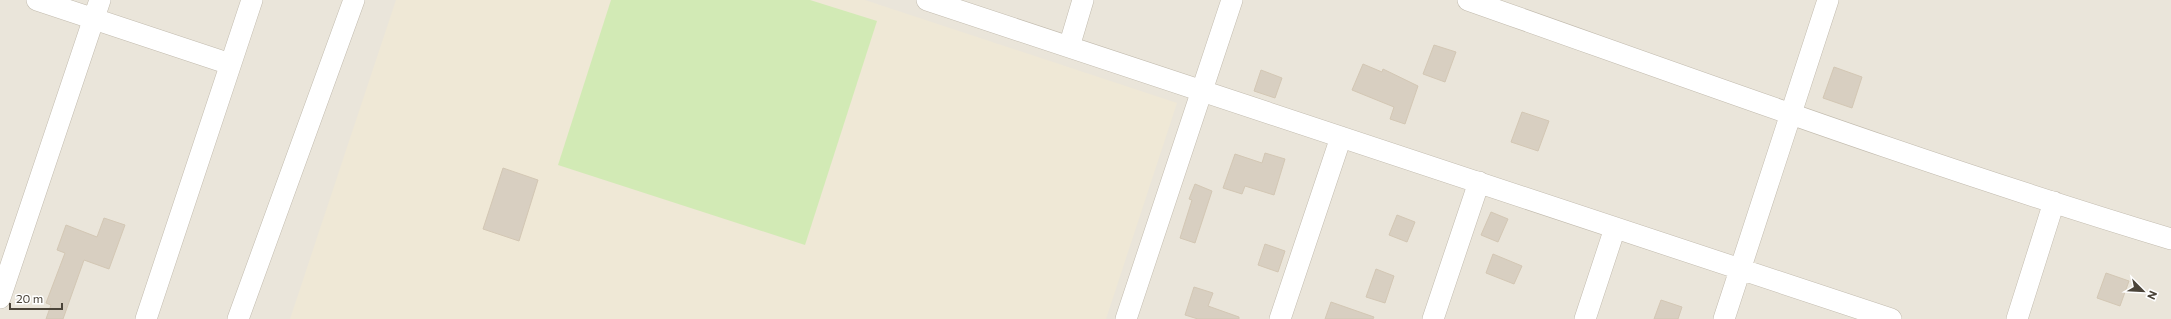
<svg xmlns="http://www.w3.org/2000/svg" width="2171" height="319" font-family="Commissioner,sans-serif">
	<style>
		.residential { fill: #eae5da }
		.education { fill: #efe8d6 }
		.green { fill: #d2eab5 }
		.building { fill: #d8cfc1; stroke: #d3c7b4 }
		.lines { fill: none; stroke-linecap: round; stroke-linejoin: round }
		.minor-casing { stroke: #c2bbae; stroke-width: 22 }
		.minor { stroke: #fff; stroke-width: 21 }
	</style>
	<rect width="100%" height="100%" fill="#f6f3ec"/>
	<path class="residential" d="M0,0H2171V319H0Z"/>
	<path class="education" d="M396,0H865L1177,103L1106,319H290Z"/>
	<path class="green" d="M611,0H810L877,21L805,245L558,165Z"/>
	<path class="building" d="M1434,45L1456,52L1445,82L1423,74Z
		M1363,64L1382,72L1383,69L1418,86L1405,124L1390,119L1394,107L1352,90Z
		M1834,67L1862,77L1852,108L1823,98Z
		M1261,70L1282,78L1275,98L1254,91Z
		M1522,112L1549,121L1538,151L1511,142Z
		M1265,153L1285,159L1274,195L1245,186L1242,194L1223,188L1235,154L1262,163Z
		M503,168L538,180L519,241L483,229Z
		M1195,184L1212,191L1195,243L1180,238L1192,200L1189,199Z
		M1491,212L1508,219L1498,242L1481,235Z
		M1397,215L1415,222L1407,242L1389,235Z
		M104,218L125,225L109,269L84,260L63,319H46L51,305L46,303L65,253L57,250L66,225L97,237Z
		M1265,244L1285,251L1278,272L1258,265Z
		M1493,254L1522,266L1514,284L1486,273Z
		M1376,269L1394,276L1385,303L1366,297Z
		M2106,273L2129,281L2120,306L2097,298Z
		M1194,287L1213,293L1208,306L1239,317V319H1198L1185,315Z
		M1661,300L1682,307L1678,319H1654Z
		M1331,302L1374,317L1373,319H1325Z"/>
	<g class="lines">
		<defs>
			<path id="minor" d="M37,0L230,64
				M927,0L1891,319
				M1468,0C1701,82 1935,168 2171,239
				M1069,47L1083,0
				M0,298L100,0
				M146,319L252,0
				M238,319L354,0
				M1126,319L1232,0
				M1280,319L1341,137
				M1433,319L1479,182
				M1585,319L1615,228
				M1724,319L1828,0
				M2017,319L2054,202"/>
		</defs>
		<use href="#minor" class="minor-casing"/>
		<use href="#minor" class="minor"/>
	</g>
	<g transform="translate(2143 291) rotate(114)" stroke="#ffffff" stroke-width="3" paint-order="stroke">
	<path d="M0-3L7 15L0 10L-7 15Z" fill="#4b4439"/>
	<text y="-6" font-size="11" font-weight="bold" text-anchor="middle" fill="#4b4439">N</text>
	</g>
	<path d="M10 303v6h52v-6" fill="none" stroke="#4b4439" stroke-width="2"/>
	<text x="16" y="303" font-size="12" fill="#4b4439" stroke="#ffffff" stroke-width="3" paint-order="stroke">20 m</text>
</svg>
